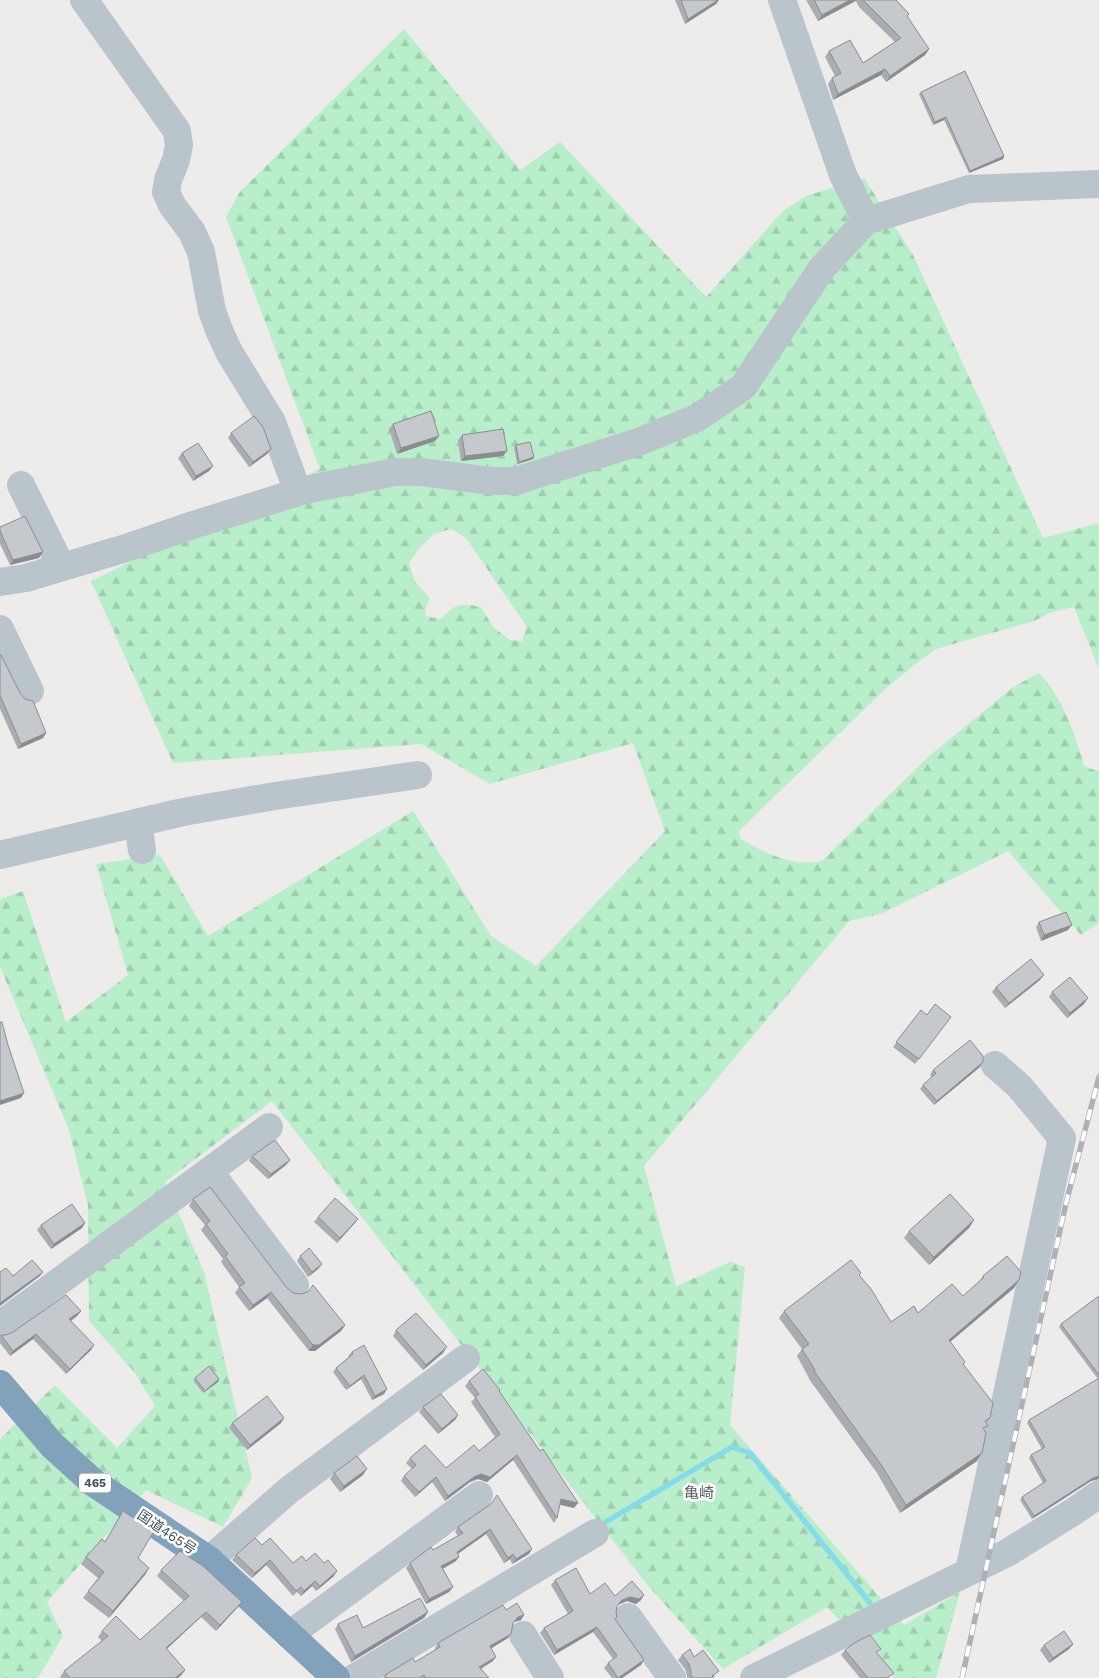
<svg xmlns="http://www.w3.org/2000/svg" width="1099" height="1678" font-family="'Work Sans','Noto Sans JP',sans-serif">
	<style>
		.forest { fill: url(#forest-firs); fill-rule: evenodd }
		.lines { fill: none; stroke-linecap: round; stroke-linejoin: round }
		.stream { stroke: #84dceb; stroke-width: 5.5 }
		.minor { stroke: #b9c4cb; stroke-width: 28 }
		.highway { stroke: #82a1bb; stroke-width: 28 }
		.rail-casing { stroke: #adb1b6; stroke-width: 5.5 }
		.rail { stroke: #fff; stroke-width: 4; stroke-dasharray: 11; stroke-linecap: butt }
		.wall { fill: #a9adb1 }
		.shaded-wall { fill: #8a8d90 }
		.building { fill: #c5c9ce; stroke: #8a8d90 }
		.labels { text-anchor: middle; stroke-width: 5; stroke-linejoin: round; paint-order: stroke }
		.shield { fill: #fff; stroke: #7c848a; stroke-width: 1 }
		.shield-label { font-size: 12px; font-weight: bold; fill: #445058 }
		.street-label { font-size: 14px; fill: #445058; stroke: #fff }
		.neighbourhood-label { font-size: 15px; fill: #585c60; stroke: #fff }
	</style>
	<defs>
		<pattern id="forest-firs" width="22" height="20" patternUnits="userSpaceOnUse" patternTransform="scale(1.25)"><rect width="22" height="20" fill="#b8eec9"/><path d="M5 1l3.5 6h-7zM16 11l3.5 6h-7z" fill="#9fceaf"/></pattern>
	</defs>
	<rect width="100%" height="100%" fill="#eeebeb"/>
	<path class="forest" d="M404,29L520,170L560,142L706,297L783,211L806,196L864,178L913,255L1043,538L1099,523V669L1074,607L1052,612L1034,621L936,649L914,665L883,691L739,831L740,838C759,851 800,870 823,860L928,757L1012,688L1038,673C1060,691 1077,738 1084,766L1097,771L1099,770V923L1081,935L1008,851L881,914L849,921L644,1166L676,1286L731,1262L745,1267L730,1425L904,1625L960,1592L936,1678H894L827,1607L723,1669L649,1587L272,1101L165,1182L204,1272L252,1478L223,1527L146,1490L47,1602L63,1636L38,1678H0V1439L55,1385L117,1448L155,1406L135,1373L89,1321L88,1206L69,1130L0,967V899L23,891L66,1022L128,975L96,864L160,855L208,936L413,811L491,936L536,966L665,831L633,743L490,784L421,744L173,763L91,581L320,469L226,217L239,193ZM451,529L466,538L527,627L522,641L510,640L493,627L481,607C459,603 457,603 441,619L425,616L426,607L430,598L415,582L409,563L419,549L434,534Z"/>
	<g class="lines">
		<path class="stream" d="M597,1527L732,1447L750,1453L870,1603"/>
		<path class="minor" d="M84,0L177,131L179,145L176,160L168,180L166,192L172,205L192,232L201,252L212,311L219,330L229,352L272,422L298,492
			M782,0L843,175L866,221
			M21,485L61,566
			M0,582L26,578L126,548L193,525L305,490L395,472H421L491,481H516L638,442L697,418L743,387L822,268L866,221L969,189L1099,184
			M0,629L30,691
			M138,822L142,850
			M0,855L183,812L275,796L418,775
			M209,1171L295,1285
			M0,1325L269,1127
			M209,1560L289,1490L466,1358
			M969,1571L1062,1138L1019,1086L995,1065
			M628,1617L672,1678
			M289,1635L479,1495
			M523,1635L550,1678
			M354,1678L595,1533
			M754,1678L1007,1553L1073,1512L1099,1494"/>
		<path class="highway" d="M0,1384L52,1445L94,1483L209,1560L336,1678"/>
		<defs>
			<path id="rail" d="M962,1678L1066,1203L1099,1077"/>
		</defs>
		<use href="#rail" class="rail-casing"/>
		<use href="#rail" class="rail"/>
	</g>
	<path class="wall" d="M675,0H719L716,4L685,24Z
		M806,0H896L909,14L907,17L929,49L925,55L886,82L881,75L833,100L828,84L832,78L835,76L825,57L829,51L863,63L895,42L859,7L856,1L818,21Z
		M921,92L1004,156L1003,159L969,173L944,120L933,125L919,94Z
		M393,424L439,436L435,441L397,454L389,429Z
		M231,433L271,449L267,454L249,467L228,438Z
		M462,435L503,456L461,461L458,440Z
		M516,445L534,457L533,459L517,464L514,447Z
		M182,453L209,471L193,481L178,458Z
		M0,527L39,558L10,565L0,544Z
		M0,655L20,693L46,733L43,738L18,749L0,709Z
		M1039,922L1068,930L1041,941L1036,927Z
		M1040,980L1005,1008L992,992L996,987Z
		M1052,992L1084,1004L1067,1018L1049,997Z
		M921,1010L927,1015L951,1017L915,1064L893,1047Z
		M980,1067L934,1105L920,1089L923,1085L932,1077L930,1075L933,1070Z
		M252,1156L286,1165L268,1179L249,1161Z
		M193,1199L287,1288L293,1293L345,1325L341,1331L315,1351H309L267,1298L249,1311L235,1293L239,1287L221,1262L223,1259L201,1230L205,1225L189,1206Z
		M318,1217L358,1219L354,1224L337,1243L314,1222Z
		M974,1220L969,1228L929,1265L904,1238L909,1231Z
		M85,1223L82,1228L51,1249L37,1230L41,1225Z
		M300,1256L322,1264L318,1269L308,1277L297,1261Z
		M859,1275L891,1322L963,1296L978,1283L983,1276L1019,1280L1014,1288L950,1342L963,1365L990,1418L986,1423L977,1461L900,1513L877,1473L809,1379V1378L797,1356L802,1349L779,1318L784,1311Z
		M1099,1296V1479L1091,1481L1032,1519L1020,1500L1022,1497L1043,1483L1029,1458L1031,1455L1042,1449L1027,1423L1029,1420L1098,1379L1059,1327L1061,1324Z
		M81,1311L77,1316L71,1321L91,1350L66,1374L33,1339L10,1356L0,1343V1337L1,1335H6Z
		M396,1330L443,1353L423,1370L393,1336Z
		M352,1352L384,1394L372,1400L361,1379L346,1390L333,1372L336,1368L349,1357L348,1356Z
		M195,1378L219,1379L218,1382L203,1393L193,1380Z
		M469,1381L499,1392L574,1508L560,1505L557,1518L554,1523L513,1460L487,1482L478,1479L470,1482L445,1501L432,1482L415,1497L401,1481L404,1476L412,1469L406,1463L410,1458L446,1468L479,1451L495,1437L471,1402L475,1398L465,1386Z
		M423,1407L458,1415L455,1420L438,1434L419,1412Z
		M284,1418L281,1423L247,1450L229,1428L232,1423Z
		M334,1473L363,1475L340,1492L330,1479Z
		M492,1503L529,1554L512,1564L510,1559L504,1563L486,1534L458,1554L456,1561L443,1569L453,1587L449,1592L426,1604L406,1568L410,1563L458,1536L455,1532L458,1527Z
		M123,1511L138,1558L149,1568L109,1618L83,1598L98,1578L81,1564L86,1557L105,1542Z
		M262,1545L293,1563L306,1561L334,1576L316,1591L312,1586L301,1596L297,1592L293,1596L266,1565L252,1578L232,1560L236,1555Z
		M161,1570L242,1602L237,1608L216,1631L201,1617L167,1649L185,1670L181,1676L178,1678H61L60,1677L64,1671L102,1641L98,1637L102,1631L140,1640L184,1601L157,1576Z
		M555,1580L590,1594L615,1596L644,1595L641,1600L636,1604L627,1601L618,1605L617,1607L616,1613L617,1617L616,1620L641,1665L622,1678H612L604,1668L608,1663L613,1659L593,1632L554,1655L540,1633L544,1628L568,1614L551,1585Z
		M506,1610L524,1615L521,1620L514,1622L513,1624L508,1638L491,1648L493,1661L481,1669L489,1678H383L385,1675L415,1662L436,1650L435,1648L438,1643Z
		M428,1612L424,1618L351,1662L335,1629L338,1624L363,1628Z
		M1073,1644L1069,1649L1049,1663L1040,1650L1044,1645Z
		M845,1650L890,1678H860L841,1655Z
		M682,1655L694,1657L715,1676L713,1678H687V1676L685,1669L678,1660Z"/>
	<path class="shaded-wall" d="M719,0L716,4L685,24L688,19Z
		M850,0H857L818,21L822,15Z
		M929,49L925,55L886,82L890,76Z
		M885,69L881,75L833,100L838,94Z
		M946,117L944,120L933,125L935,122Z
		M1004,156L1003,159L969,173L970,171Z
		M439,436L435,441L397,454L401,448Z
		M271,449L267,454L249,467L253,462Z
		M507,451L503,456L461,461L465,456Z
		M534,457L533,459L517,464L519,462Z
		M213,466L209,471L193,481L196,476Z
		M43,552L39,558L10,565L13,560Z
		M46,733L43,738L18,749L21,744Z
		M1072,925L1068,930L1041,941L1044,935Z
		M1044,975L1040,980L1005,1008L1009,1003Z
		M1088,998L1084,1004L1067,1018L1070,1013Z
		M983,1062L980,1067L934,1105L937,1101Z
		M24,1093L21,1098L0,1105V1101Z
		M290,1160L286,1165L268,1179L271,1174Z
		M358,1219L354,1224L337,1243L340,1238Z
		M974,1220L969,1228L929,1265L934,1257Z
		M85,1223L82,1228L51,1249L54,1244Z
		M322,1264L318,1269L308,1277L312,1272Z
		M43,1272L40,1276L0,1306V1303Z
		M1019,1280L1014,1288L944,1347L949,1340Z
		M271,1292L267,1298L249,1311L253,1305Z
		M81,1311L77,1316L66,1324L69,1319Z
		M345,1325L341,1331L315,1351H309L313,1345Z
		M36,1334L33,1339L10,1356L13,1351Z
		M94,1345L91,1350L66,1374L70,1369Z
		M447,1347L443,1353L423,1370L426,1365Z
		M364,1375L361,1379L346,1390L350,1386Z
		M219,1379L218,1382L203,1393L205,1391Z
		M387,1389L384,1394L372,1400L375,1396Z
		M458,1415L455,1420L438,1434L442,1429Z
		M284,1418L281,1423L247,1450L250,1445Z
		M982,1453L977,1461L900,1513L906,1505Z
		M517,1455L513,1460L487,1482L478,1479L470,1482L445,1501L448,1496L474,1477Z
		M367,1469L363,1475L340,1492L344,1486Z
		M1099,1476V1479L1091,1481L1032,1519L1034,1516L1093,1478Z
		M436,1477L432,1482L415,1497L419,1492Z
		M561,1499L578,1503L574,1508L558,1504Z
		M490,1529L486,1534L453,1557L457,1552Z
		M532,1549L529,1554L512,1564L516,1559Z
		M513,1554L510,1559L504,1563L508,1558Z
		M459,1557L456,1561L438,1571L441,1566Z
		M270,1560L266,1565L252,1578L255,1573Z
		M149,1568L145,1575L109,1618L113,1611Z
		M337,1571L334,1576L316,1591L320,1586Z
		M315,1581L312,1586L301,1596L304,1591Z
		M453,1587L449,1592L426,1604L429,1599Z
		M644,1595L641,1600L636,1604L627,1601L618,1605L622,1600L630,1597Z
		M242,1602L237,1608L216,1631L220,1625Z
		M206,1612L201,1617L162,1653L166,1648Z
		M428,1612L424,1618L351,1662L355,1656Z
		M524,1615L521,1620L514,1622L509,1627L518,1617Z
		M597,1627L593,1632L554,1655L557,1650Z
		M511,1634L508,1638L487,1651L490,1646Z
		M1073,1644L1069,1649L1049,1663L1053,1658Z
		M496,1657L493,1661L476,1671L479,1667Z
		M644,1660L641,1665L622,1678H618Z
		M185,1670L178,1678H175Z"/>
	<path class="building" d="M681,0H718L688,19Z
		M814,0H850L822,15Z
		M863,0H896L909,14L907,16L929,49L890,76L885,69L838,94L832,78L841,73L829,51L850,40L863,63L901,38Z
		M965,71L1004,156L970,171L946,117L935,122L921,92Z
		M431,411L439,436L401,448L393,424Z
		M254,416L263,427L271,449L253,462L231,433Z
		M503,429L507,451L465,456L462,435Z
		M530,442L534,457L519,462L516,445Z
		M198,443L213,466L196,476L182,453Z
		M25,516L43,552L13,560L0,531V527Z
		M0,655H1L20,693L25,699L33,701L46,733L21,744L0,695Z
		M1066,912L1072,925L1044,935L1039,922Z
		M1031,959L1044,975L1009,1003L996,987Z
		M1070,977L1088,998L1070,1013L1052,992Z
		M935,1004L951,1017L919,1059L896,1042L921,1010L927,1015Z
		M0,1022H2L8,1045L24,1093L0,1101Z
		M970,1040L983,1056V1062L937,1101L923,1085L936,1073L933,1070Z
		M275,1140L290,1160L271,1174L252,1156Z
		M210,1187L287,1288L293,1293L301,1294L308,1292L313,1285L345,1325L319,1345H313L271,1292L253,1305L239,1287L245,1283L225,1256L228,1254L206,1224L210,1221L193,1199Z
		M950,1194L974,1220L934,1257L909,1231Z
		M335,1198L358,1219L340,1238L318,1217Z
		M72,1204L85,1223L54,1244L41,1225Z
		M309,1248L322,1264L312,1272L300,1256Z
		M1007,1256L1021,1272L1019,1280L949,1340L965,1362L963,1364L993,1403L990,1418L985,1421L988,1426L983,1428L986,1433L982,1453L906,1505L882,1466L814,1371L815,1370L802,1349L809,1344L784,1311L851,1260L861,1273L859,1275L871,1289L891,1322L914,1306L918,1313L952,1284L963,1296L984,1277L983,1276Z
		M32,1260L43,1272L0,1303V1272L6,1268L13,1276Z
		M66,1295L81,1311L69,1319L94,1345L70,1369L36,1334L13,1351L1,1335H6L13,1332Z
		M1099,1296V1375L1061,1324Z
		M416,1313L447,1347L426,1365L396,1330Z
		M364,1345L387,1389L375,1396L364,1375L350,1386L336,1368L353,1354L352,1352Z
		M209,1366L219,1379L205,1391L195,1378Z
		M483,1369L500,1390L499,1391L540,1451L543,1449L578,1503L561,1499L557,1518L517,1455L490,1477L481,1474L474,1477L448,1496L436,1477L419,1492L404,1476L416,1465L410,1458L425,1445L446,1468L474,1445L479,1451L500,1434L475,1397L479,1394L469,1381Z
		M1099,1378V1476L1093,1478L1034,1516L1022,1497L1046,1481L1031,1455L1045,1447L1029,1420Z
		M441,1394L458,1415L442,1429L423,1407Z
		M267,1396L284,1418L250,1445L232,1423Z
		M357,1456L367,1469L344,1486L334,1473Z
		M497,1495L532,1549L516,1559L513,1554L508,1558L490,1529L457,1552L459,1557L441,1566L453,1587L429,1599L410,1563L431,1547L433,1550L463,1533L458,1527L492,1503Z
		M123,1511L154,1531L138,1558L149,1568L113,1611L88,1591L104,1572L86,1557L102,1539L105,1542Z
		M255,1538L262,1545L270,1538L293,1563L302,1556L306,1561L315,1553L324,1563L328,1560L337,1571L320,1586L315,1581L304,1591L301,1587L296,1591L270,1560L255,1573L236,1555Z
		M180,1551L203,1566L242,1602L220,1625L206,1612L166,1648L185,1670L175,1678H70L64,1671L108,1636L102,1631L116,1616L140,1640L189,1596L161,1570Z
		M576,1568L590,1594L605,1583L615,1596L632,1581L644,1595L639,1599L630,1597L622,1600L617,1606L616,1613L617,1617L615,1619L644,1660L618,1678L608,1663L617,1656L597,1627L557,1650L544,1628L573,1611L555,1580Z
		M420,1598L428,1612L355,1656L338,1624L357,1615L363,1628Z
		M517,1603L524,1615L518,1617L513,1623L511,1634L490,1646L496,1657L479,1667L489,1678H426L424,1675L419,1678H387L385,1675L413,1658L415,1662L440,1647L438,1643L503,1605L506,1610Z
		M1064,1631L1073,1644L1053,1658L1044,1645Z
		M870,1635L881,1649L876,1652L894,1673L887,1678H868L845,1650L854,1643Z
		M690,1649L694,1657L703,1650L719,1671L712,1676L713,1678H693L691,1675V1671L689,1664L682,1655Z"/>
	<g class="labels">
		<rect class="shield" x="79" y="1473.5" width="32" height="19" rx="4"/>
		<g class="shield-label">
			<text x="95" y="1487">465</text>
		</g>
		<g class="street-label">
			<text transform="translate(167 1532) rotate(34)" y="5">国道465号</text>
		</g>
		<g class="neighbourhood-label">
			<text x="699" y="1498">亀崎</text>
		</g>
	</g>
</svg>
